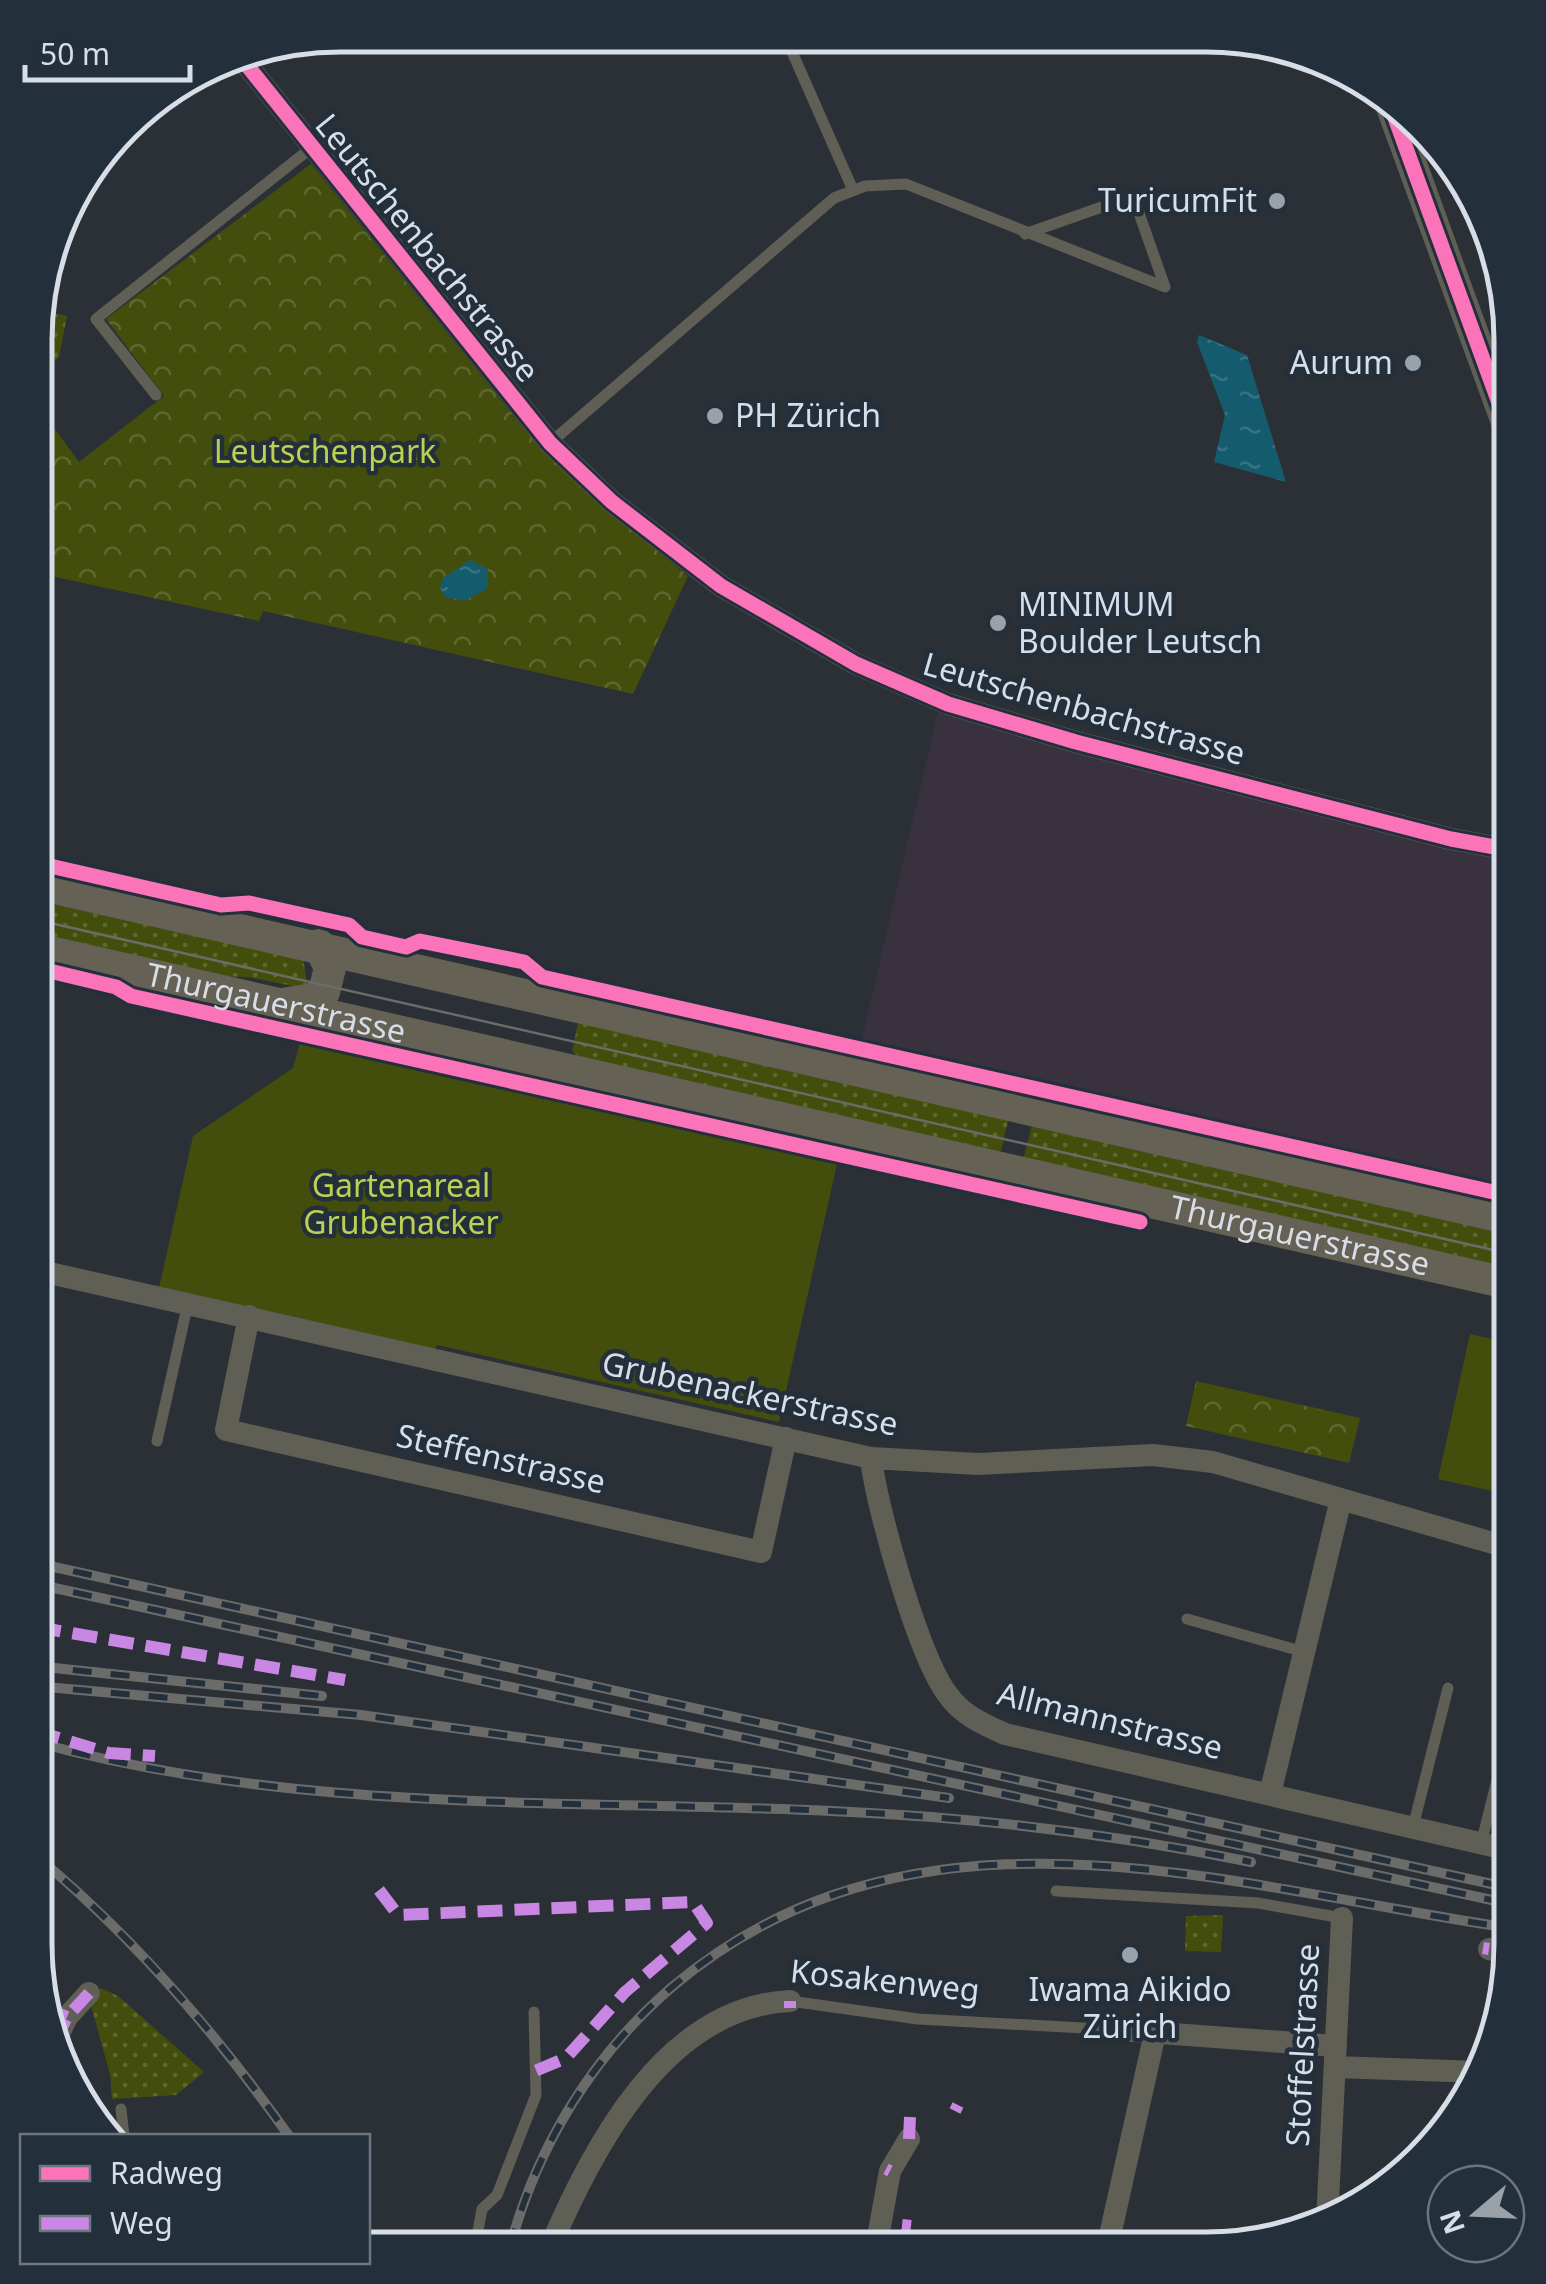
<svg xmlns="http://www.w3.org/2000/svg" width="1546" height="2284" font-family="'Noto Sans',sans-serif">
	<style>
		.commercial { fill: #3a313f }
		.grass { fill: url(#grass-dots) }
		.park { fill: url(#park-crowns) }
		.garden { fill: #444e0c }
		.water { fill: url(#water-ripples) }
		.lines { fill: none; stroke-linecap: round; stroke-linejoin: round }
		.stream { stroke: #155b6e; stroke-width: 6 }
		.service { stroke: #605f56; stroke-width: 11 }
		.minor { stroke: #605f56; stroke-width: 22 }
		.tertiary { stroke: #605f56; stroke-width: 30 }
		.secondary { stroke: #656154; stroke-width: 32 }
		.tram { stroke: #6b6c69; stroke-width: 2.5 }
		.rail-casing { stroke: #6b6c69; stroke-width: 10 }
		.rail { stroke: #242f3c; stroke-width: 6; stroke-dasharray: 19; stroke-linecap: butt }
		.quiet { stroke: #c787e3; stroke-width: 12; stroke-dasharray: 25 12; stroke-linecap: butt }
		.cycleway-casing { stroke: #242f3c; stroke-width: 21 }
		.cycleway { stroke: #fb73b8; stroke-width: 15 }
		.poi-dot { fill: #9ba1a9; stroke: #242f3c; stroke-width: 4 }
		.labels { text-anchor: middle; stroke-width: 9; stroke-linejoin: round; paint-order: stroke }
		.poi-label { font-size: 32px; fill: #d8dee7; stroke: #242f3c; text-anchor: end }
		.street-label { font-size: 32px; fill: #d8dee7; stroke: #242f3c }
		.park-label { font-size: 32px; fill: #bbd14f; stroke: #242f3c }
		.rim { fill: none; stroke: #d8dee7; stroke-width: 5 }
	</style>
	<defs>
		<pattern id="grass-dots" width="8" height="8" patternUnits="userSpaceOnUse" patternTransform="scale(2.5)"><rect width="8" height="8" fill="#444e0c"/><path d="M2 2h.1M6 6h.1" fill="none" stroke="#5e672f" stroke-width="1.8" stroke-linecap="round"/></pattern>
		<pattern id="park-crowns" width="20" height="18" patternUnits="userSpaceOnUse" patternTransform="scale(2.5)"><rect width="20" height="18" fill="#444e0c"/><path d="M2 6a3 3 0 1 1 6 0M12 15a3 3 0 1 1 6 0" fill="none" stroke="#5e672f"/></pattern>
		<pattern id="water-ripples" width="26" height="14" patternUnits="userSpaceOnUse" patternTransform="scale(2.5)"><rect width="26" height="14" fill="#155b6e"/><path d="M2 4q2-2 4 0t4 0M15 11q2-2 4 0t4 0" fill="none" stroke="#367283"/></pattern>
	</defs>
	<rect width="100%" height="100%" fill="#2a3036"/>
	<path class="commercial" d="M939,708L1511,863V1210L857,1060Z"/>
	<path class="grass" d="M38,310L67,316L59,357L38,375Z
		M37,895L302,952L308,989L248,977L213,976L37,939Z
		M578,1023L1009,1117L999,1159L578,1056L572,1051Z
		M1033,1122L1511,1229V1273L1022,1164Z
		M1223,1915L1221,1952L1185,1951L1186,1916Z
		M101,1988L118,1996L204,2072L176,2095L112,2099L110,2074L90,2002Z"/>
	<path class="park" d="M311,164L521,425L602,506L688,576L633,694L263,611L259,621L37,573V480L49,421L79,462L164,396L106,319Z
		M1196,1381L1360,1418L1349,1463L1186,1426Z"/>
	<path class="garden" d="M300,1042L837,1164L779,1422L437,1345L434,1351L159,1288L193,1136L293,1068Z
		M1470,1334L1511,1343V1495L1438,1479Z"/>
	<path class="water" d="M1199,335L1247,355L1286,482L1214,462L1225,415L1197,342Z
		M470,560L488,569V588L467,600L446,598L440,588L443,578Z"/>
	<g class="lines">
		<path class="stream" d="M37,721L43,723"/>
		<path class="service" d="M785,36L853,190
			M156,395L96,319L311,148
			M550,443L834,198L865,186L906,184L1165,287L1133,196L1025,234
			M157,1441L188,1303
			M1187,1619L1304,1652
			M1413,1827L1448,1688
			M1481,1844L1510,1728
			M1056,1891L1258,1903L1342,1918
			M790,2001L918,2019L1119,2030
			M1496,2036L1497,2011
			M121,2109L124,2136
			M475,2247L482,2209L497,2195L536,2095L534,2012"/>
		<path class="minor" d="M238,54L550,443L612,502L721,586L856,664L948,704L1076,742L1451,839L1511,850
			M36,1270L871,1458L978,1464L1153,1455L1213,1462L1510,1548
			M249,1316L226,1430L761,1552L786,1438
			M871,1458C876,1506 919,1658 948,1695C962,1715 983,1724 1005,1734L1510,1850
			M1270,1794L1341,1499
			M1489,1949L1510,1954
			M1119,2030L1336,2046
			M55,2042L67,2017L89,1993
			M1335,2067L1479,2072
			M1327,2222L1342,1918
			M550,2247C594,2146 665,2007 790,2001
			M876,2248L890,2171L909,2139
			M1107,2249L1155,2033"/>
		<path class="tertiary" d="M1387,96L1511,436"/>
		<g class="secondary">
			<path d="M37,884L1511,1219"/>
			<path id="s1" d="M37,949L1511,1284"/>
			<path d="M282,1004L313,999L324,992L330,968L319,945"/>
		</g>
		<path class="tram" d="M37,920L1511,1254"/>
		<defs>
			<path id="rail" d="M36,1563L1510,1888
				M36,1584L1510,1904
				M35,1666L322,1696
				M35,1686L361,1715L949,1798
				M35,1742C300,1814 561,1799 831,1811C972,1817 1114,1834 1251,1862
				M35,1855C133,1936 216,2033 289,2136
				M510,2247C537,2146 593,2055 672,1987C917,1780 1229,1887 1510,1928"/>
		</defs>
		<use href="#rail" class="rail-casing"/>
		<use href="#rail" class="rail"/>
		<path class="quiet" d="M36,1627L345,1680
			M35,1731L109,1753L155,1756
			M379,1890L398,1915L693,1902L707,1923L625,1992L566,2058L535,2071
			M1483,1948L1489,1949
			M790,2001V2008
			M48,2009L67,2017
			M55,2042L67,2017L89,1993
			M955,2111L958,2105
			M909,2139L910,2117
			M886,2169L890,2171
			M902,2225L911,2226"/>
		<defs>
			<path id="cycleway" d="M238,54L550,443L612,502L721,586L856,664L948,704L1076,742L1451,839L1511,850
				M1387,96L1511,436
				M37,863L221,905L249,903L349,925L362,937L406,947L420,941L524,962L542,977L1511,1196
				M37,968L116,987L131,996L1140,1222"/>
		</defs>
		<use href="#cycleway" class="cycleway-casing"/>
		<use href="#cycleway" class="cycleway"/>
	</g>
	<g class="poi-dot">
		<circle cx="1277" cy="201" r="10"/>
		<circle cx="1413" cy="363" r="10"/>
		<circle cx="715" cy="416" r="10"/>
		<circle cx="998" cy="623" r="10"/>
		<circle cx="1130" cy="1955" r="10"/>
	</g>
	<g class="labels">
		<g class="poi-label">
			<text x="1257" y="212">TuricumFit</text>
			<text x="1393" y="374">Aurum</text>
			<text x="735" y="427" text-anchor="start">PH Zürich</text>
			<text x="1018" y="616" text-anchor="start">MINIMUM<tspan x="1018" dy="37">Boulder Leutsch</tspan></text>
			<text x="1130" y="2001" text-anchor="middle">Iwama Aikido<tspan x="1130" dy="37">Zürich</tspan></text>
		</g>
		<g class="street-label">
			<text transform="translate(427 248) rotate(51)" y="11">Leutschenbachstrasse</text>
			<text transform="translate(1084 709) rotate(16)" y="11">Leutschenbachstrasse</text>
			<text dy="11" stroke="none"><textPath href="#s1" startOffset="245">Thurgauerstrasse</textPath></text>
			<text dy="11" stroke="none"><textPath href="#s1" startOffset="1295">Thurgauerstrasse</textPath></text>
			<text transform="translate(750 1394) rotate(12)" y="11">Grubenackerstrasse</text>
			<text transform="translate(501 1459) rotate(13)" y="11">Steffenstrasse</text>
			<text transform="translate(1110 1721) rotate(14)" y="11">Allmannstrasse</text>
			<text transform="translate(885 1981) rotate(6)" y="11">Kosakenweg</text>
			<text transform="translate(1303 2045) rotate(-87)" y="11">Stoffelstrasse</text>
		</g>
		<g class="park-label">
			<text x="325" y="463">Leutschenpark</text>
			<text x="401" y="1197">Gartenareal<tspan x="401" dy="37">Grubenacker</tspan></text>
		</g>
	</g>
	<path d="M0 0H1546V2284H0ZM340 52H1206A288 288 0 0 1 1494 340V1944A288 288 0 0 1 1206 2232H340A288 288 0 0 1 52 1944V340A288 288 0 0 1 340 52Z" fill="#242f3c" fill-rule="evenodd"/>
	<path class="rim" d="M340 52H1206A288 288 0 0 1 1494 340V1944A288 288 0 0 1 1206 2232H340A288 288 0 0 1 52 1944V340A288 288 0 0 1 340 52Z"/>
	<rect x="20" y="2134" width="350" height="130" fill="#242f3c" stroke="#6c7580" stroke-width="2.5"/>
	<rect x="40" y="2166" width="50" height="15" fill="#fb73b8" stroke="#6c7580" stroke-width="2.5"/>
	<text x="110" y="2184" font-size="30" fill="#d8dee7">Radweg</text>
	<rect x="40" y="2216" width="50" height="15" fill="#c787e3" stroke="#6c7580" stroke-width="2.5"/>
	<text x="110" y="2234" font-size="30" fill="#d8dee7">Weg</text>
	<g transform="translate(1476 2214) rotate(251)"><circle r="48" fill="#242f3c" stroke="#6c7580" stroke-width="2.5"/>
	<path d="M0-8L18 38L0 25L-18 38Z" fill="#9ba1a9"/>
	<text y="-15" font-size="28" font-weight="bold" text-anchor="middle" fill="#d8dee7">N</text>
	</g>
	<path d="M25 65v15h165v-15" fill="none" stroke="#d8dee7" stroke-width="5"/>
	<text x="40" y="65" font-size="30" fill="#d8dee7" stroke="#242f3c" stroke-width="8" paint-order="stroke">50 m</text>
</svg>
